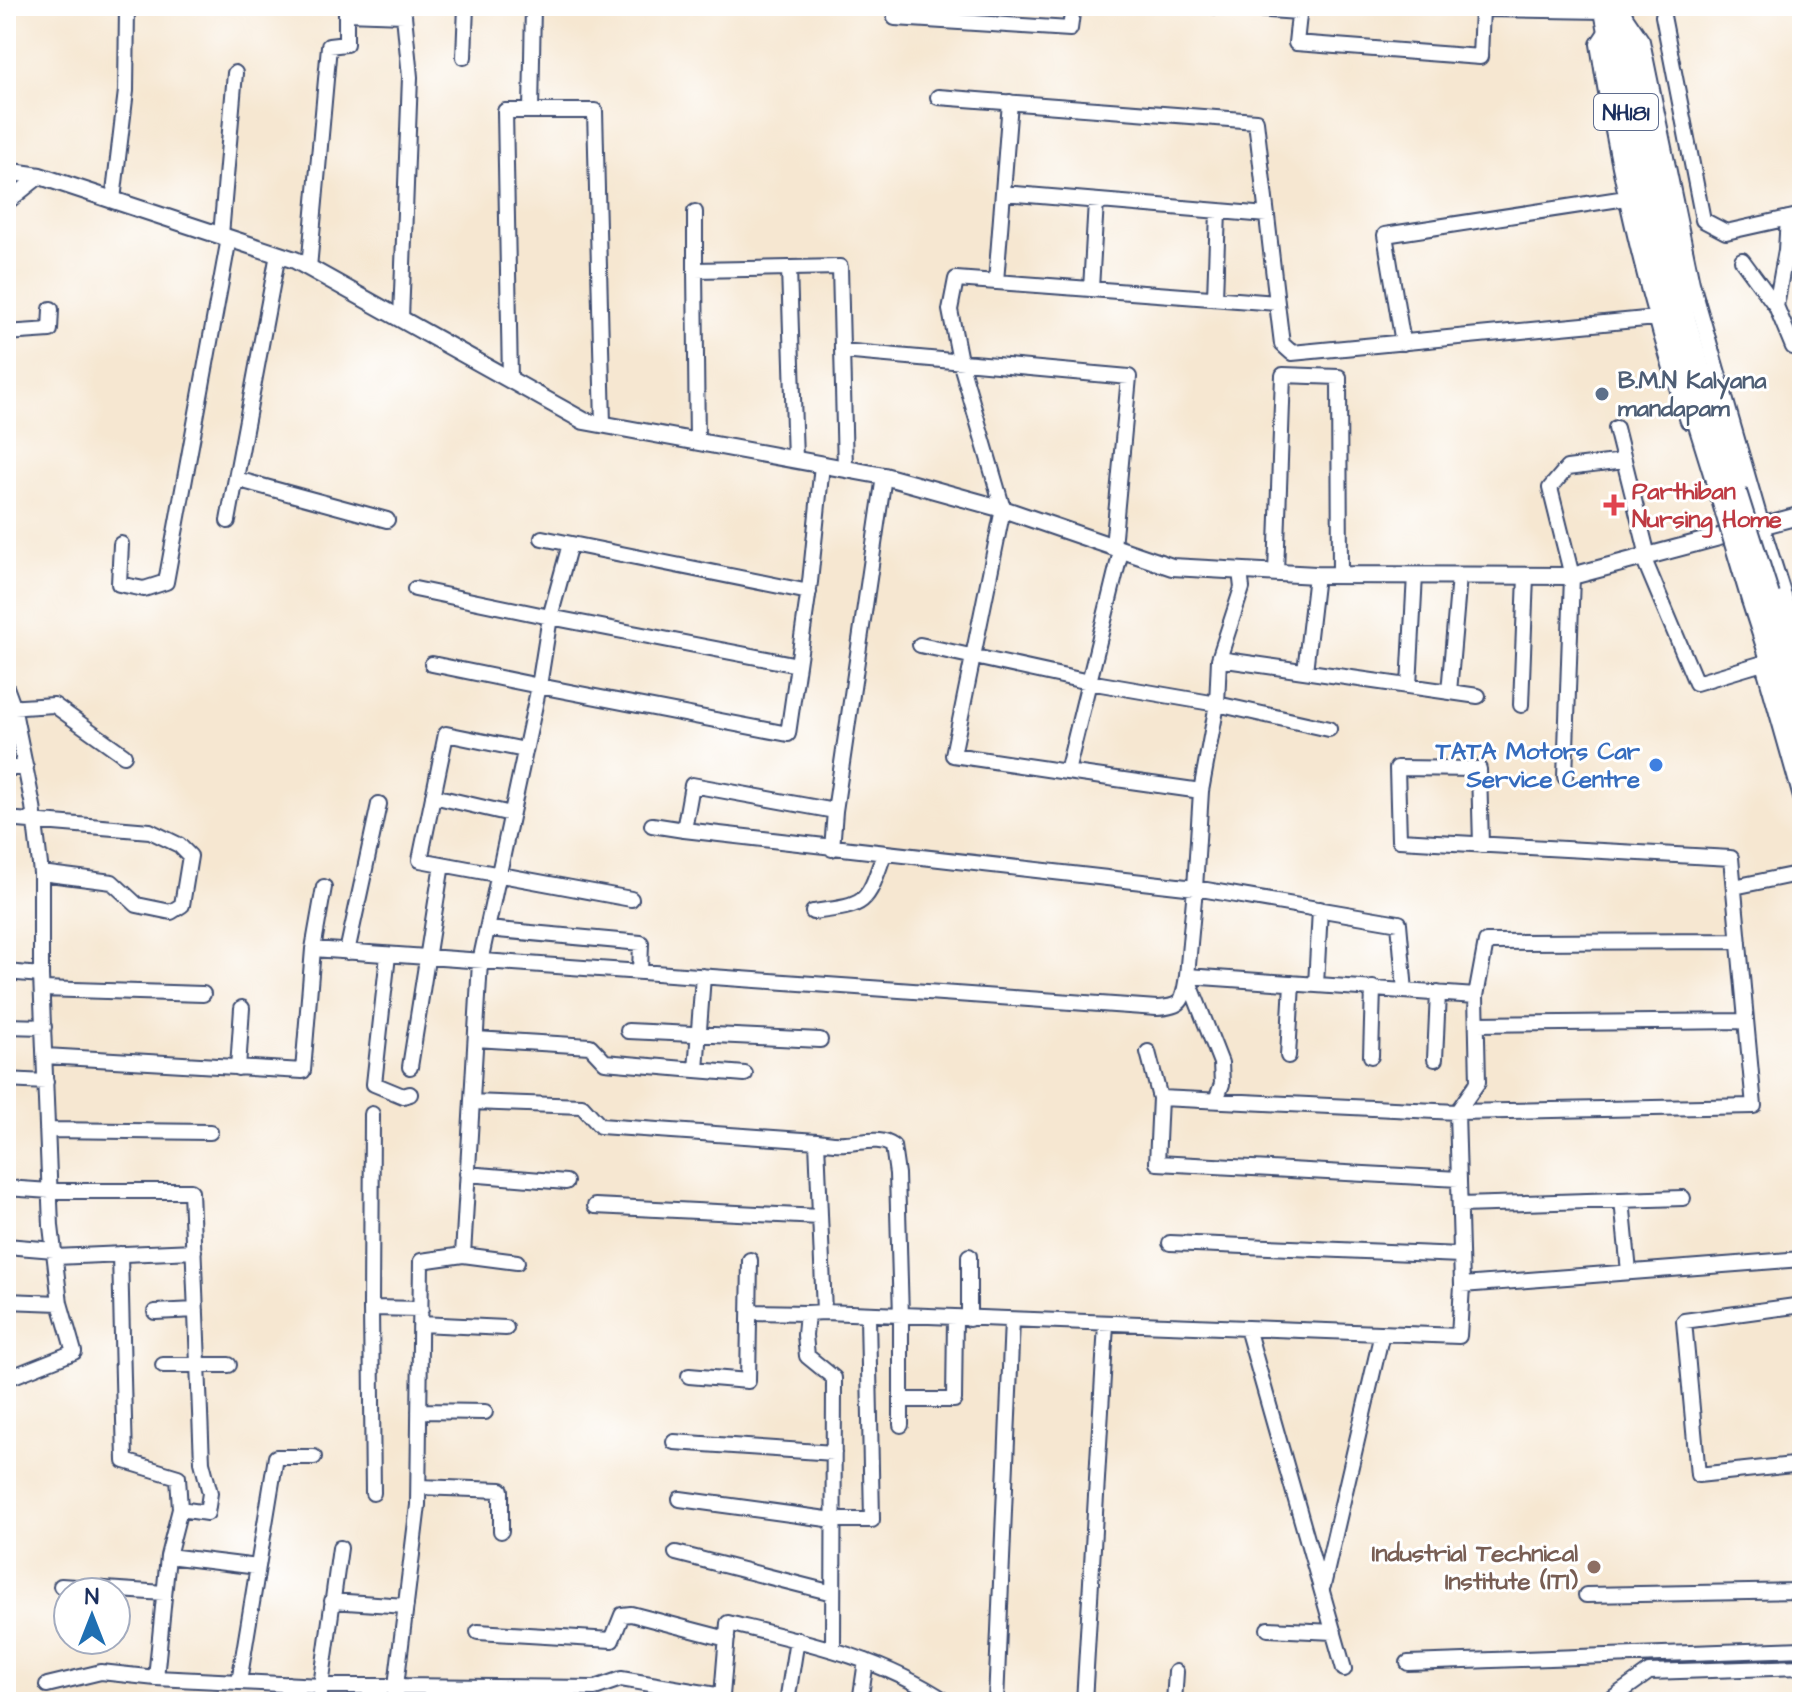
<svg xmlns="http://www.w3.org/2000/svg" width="1808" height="1708" font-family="'Architects Daughter',sans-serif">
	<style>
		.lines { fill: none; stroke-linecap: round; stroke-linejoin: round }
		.minor-casing { stroke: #3c4b6f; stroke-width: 18 }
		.major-casing { stroke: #3c4b6f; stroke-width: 20 }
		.highway-casing { stroke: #3c4b6f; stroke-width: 24 }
		.minor { stroke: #fff; stroke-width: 14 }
		.major { stroke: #fff; stroke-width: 16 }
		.highway { stroke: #fff; stroke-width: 20 }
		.highway-bridge-casing { stroke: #3c4b6f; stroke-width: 24; stroke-linecap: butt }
		.highway-bridge { stroke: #fff; stroke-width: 20 }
		.service-dot { fill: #5c6f8a; stroke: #fff; stroke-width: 3 }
		.health-dot { fill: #e0444e; stroke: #fff; stroke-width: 3 }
		.shop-dot { fill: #3f7fe0; stroke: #fff; stroke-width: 3 }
		.education-dot { fill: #8d6e63; stroke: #fff; stroke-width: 3 }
		.labels { text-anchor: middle; stroke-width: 6; stroke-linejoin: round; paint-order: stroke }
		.shield { fill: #fff; stroke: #5f6d8e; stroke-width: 2 }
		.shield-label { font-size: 22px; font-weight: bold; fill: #1b2f5e }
		.service-label { font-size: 24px; font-weight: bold; fill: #4e5e75; stroke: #fff; text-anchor: start }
		.health-label { font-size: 24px; font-weight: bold; fill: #be3a42; stroke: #fff; text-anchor: start }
		.shop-label { font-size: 24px; font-weight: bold; fill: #366cbe; stroke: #fff; text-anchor: end }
		.education-label { font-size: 24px; font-weight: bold; fill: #785e54; stroke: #fff; text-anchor: end }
	</style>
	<rect width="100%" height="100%" fill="#fff"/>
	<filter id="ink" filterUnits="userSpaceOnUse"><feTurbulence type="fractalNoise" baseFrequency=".0125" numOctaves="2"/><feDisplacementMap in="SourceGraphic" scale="16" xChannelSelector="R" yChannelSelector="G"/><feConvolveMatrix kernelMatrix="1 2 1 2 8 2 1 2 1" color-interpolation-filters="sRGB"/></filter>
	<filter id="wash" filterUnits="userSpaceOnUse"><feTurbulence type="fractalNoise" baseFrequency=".006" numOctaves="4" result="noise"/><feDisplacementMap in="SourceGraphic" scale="32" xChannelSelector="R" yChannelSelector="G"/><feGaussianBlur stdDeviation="1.8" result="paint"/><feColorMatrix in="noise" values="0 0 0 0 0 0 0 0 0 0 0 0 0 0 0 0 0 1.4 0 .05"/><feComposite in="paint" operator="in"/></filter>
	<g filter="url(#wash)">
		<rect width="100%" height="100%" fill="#f6e7d1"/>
	</g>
	<g filter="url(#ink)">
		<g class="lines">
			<defs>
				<path id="minor" d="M895,6V18L1070,29L1073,6
					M1212,6L1299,12
					M1300,6L1296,43L1480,57L1482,9
					M1482,6V9L1605,11
					M1665,6L1663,16L1703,220L1726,232L1802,215
					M346,13L404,15L410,77L401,319
					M1625,16L1642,41L1692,283L1762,526L1802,653
					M1608,29L1598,44C1618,172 1646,298 1688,421
					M464,57L466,6
					M938,97L1256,121L1277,303L956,279L950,310L960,361L1003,509L953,755L1067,772L1121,551
					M531,111L533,6
					M1003,193L1267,215
					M113,200L126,91L127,6
					M6,203L40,176
					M695,212V270L840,267L845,469
					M221,235L235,73
					M1742,260L1776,306L1793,347
					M309,268L329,46L346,44V6
					M789,268L795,460
					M695,270L697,442
					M996,282L1010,102
					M1091,289L1096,201
					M1215,298L1218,211
					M1277,303L1282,344L1292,353L1656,318
					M1776,306L1786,250L1788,218
					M6,333L50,330L51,309
					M1403,343L1385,235L1626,198
					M842,351L1129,377L1113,547
					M510,379L505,111H595L603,424
					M1616,428L1648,556
					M884,476L835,811L692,785L684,830L1195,888L1187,976L1221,1063L1222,1084L1216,1100
					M236,479L387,520
					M228,521L278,254
					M542,538L809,592
					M121,544L119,584L144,589L166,582L229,238
					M1643,557L1696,683L1763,663
					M1276,573L1283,375L1339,377L1340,575
					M415,589L550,617L570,544
					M920,645L1089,682L1217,704L1329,729
					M1219,659L1242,588L1240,571
					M432,664L539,686L550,617L798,665
					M1764,667L1802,801
					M1305,671L1316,575
					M1409,686L1415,575
					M6,687L13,706L33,806L41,873V975L51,1226L60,1303L74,1352L6,1379
					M1449,692L1459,576
					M1521,705L1526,576
					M6,708L54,705L124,755
					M525,750L446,734L420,860L631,899
					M6,768H26
					M1067,772L1201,791L1217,704L1219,659L1478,696
					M1565,777L1572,576L1550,488L1567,468L1624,461
					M1201,791L1195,888L1399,923L1405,991
					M433,796L511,814
					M6,819L150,831L179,845L190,856L182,905L171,912L137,905L112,882L41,873
					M652,825L684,830
					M832,849L835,811
					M1734,887L1802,873
					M813,912C867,905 866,906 884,854
					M487,929L641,943L640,972
					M313,949L1157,1008C1184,1007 1183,1000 1187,976L1476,996L1478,1082L1457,1112L1462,1285L1802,1259
					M347,952L379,804
					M388,955L374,1084L403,1096L410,1094
					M6,972L41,975
					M1316,985L1320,909
					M42,989L203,994
					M1476,996L1486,942L1739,941
					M1477,1024L1746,1021
					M6,1026L44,1027
					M628,1031L820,1040
					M476,1039L590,1046L605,1062L696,1070L703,976
					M1148,1052L1160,1098
					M45,1056L303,1071L313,949L324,887
					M1288,1056L1292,983
					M1371,1056L1373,988
					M1435,1059L1438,993
					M410,1067L442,864
					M238,1068L242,1008
					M696,1070L745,1074
					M6,1080L46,1082
					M472,1102L582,1106L600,1126L817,1141L824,1312L1459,1336L1462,1285
					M47,1130L210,1132
					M817,1141C827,1142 836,1144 845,1143C861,1143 879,1136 893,1146L897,1174L901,1317V1425
					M467,1174L566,1182
					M1459,1179L1157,1163L1160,1098L1457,1112L1754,1106L1731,858C1620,852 1509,846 1399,840L1397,768L1479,769L1481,845
					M6,1188L50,1191H191L202,1462L210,1493L207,1513L180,1509L168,1556L156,1678
					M1622,1200L1629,1272
					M1460,1205L1683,1198
					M595,1206L820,1217
					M1170,1243L1461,1255
					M6,1246L54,1250
					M120,1254L125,1461L178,1477L180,1509
					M463,1255L517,1262
					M969,1256V1319
					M55,1257L194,1251
					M6,1301L60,1303
					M1802,1305L1684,1321L1698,1475L1802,1464
					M371,1308L372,1114
					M155,1312L196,1310
					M750,1312L807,1313
					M824,1312L807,1313L805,1335L807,1356L834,1378L833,1648
					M420,1324L506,1328
					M1247,1328L1344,1669
					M163,1365H229
					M689,1376L748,1381L750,1260
					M901,1400H954L955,1318
					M419,1411L485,1412
					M674,1442L834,1453
					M419,1487L501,1490V1531
					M373,1493L371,1308L421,1309
					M680,1499L834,1520H872L868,1316
					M676,1553L833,1593
					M168,1556L258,1567
					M61,1586L164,1593
					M1323,1586L1382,1333
					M1586,1595L1802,1591
					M332,1601L406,1606
					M1268,1629L1334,1632
					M478,1632L612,1640L622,1615L631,1614L727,1639
					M1408,1663L1802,1649
					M239,1682L276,1457H314
					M47,1685L101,1672L156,1678L321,1686L340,1548
					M286,1702L288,1684
					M319,1702L321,1686H396L418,1505L421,1261L463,1255L480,962L539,686L788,734L810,582L822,465
					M394,1702L396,1686L595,1688L621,1679L722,1696L728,1623C806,1642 880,1657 947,1702
					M787,1702L797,1639
					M860,1702L866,1661
					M996,1702L1012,1320
					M1084,1702L1106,1324
					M1174,1702L1176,1672
					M1607,1702L1649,1672L1802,1667"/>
				<path id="major" d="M6,171L40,176L295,260L584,421L884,476L1003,509L1172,567L1316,575L1572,576L1802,515"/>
				<path id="highway" d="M1604,6L1666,319L1721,496
					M1620,6L1685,319L1736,492
					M1769,596L1802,702
					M1752,600L1802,756"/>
			</defs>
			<use href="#minor" class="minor-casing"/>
			<use href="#major" class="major-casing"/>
			<use href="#highway" class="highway-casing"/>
			<use href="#minor" class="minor"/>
			<use href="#major" class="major"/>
			<use href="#highway" class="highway"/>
			<defs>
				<path id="highway-bridge" d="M1736,492L1769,596
					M1721,496L1752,600"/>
			</defs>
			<use href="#highway-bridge" class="highway-bridge-casing"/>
			<use href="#highway-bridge" class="highway-bridge"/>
		</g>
	</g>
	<circle class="service-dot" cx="1602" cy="394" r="8"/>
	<path class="health-dot" d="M1610 493h8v8h8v8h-8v8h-8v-8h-8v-8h8z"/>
	<circle class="shop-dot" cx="1656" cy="765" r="8"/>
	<circle class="education-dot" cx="1594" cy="1567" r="8"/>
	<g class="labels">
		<rect class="shield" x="1594" y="94" width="64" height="36" rx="6"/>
		<g class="shield-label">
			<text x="1626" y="120">NH181</text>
		</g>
		<g class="service-label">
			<text x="1618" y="388">B.M.N Kalyana<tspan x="1618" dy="28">mandapam</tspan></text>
		</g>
		<g class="health-label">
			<text x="1632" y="499">Parthiban<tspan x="1632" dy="28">Nursing Home</tspan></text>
		</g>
		<g class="shop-label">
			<text x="1640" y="759">TATA Motors Car<tspan x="1640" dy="28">Service Centre</tspan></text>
		</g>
		<g class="education-label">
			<text x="1578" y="1561">Industrial Technical<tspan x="1578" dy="28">Institute (ITI)</tspan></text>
		</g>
	</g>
	<rect width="1808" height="1708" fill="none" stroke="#fff" stroke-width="32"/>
	<g transform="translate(92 1616)"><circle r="38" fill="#ffffff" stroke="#a4acbf" stroke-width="2"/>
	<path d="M0-6L14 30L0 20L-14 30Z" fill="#1f6fb2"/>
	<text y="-12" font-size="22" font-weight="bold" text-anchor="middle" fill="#1b2f5e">N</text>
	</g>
</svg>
